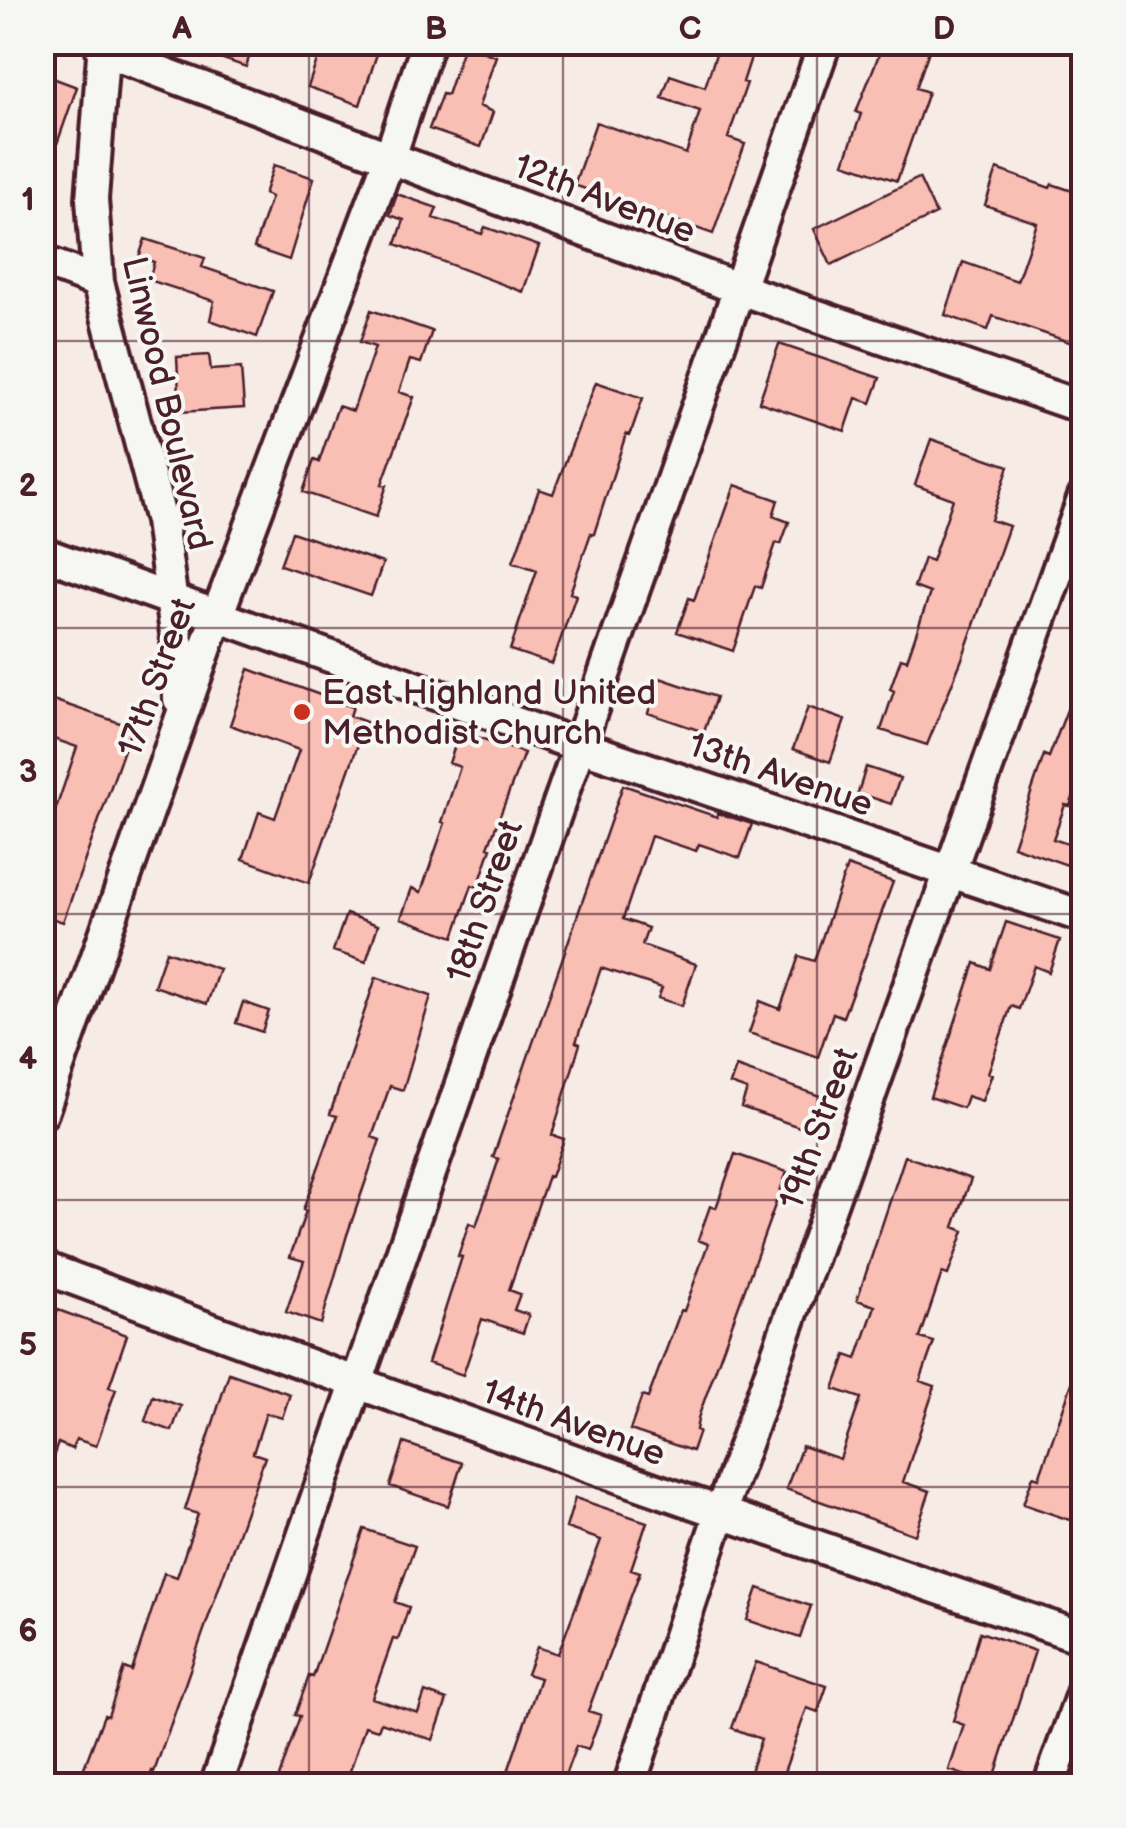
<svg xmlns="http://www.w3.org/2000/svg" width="1126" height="1828" font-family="'Balsamiq Sans',sans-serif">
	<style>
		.building { fill: #f9beb4; stroke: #4a1f2b; stroke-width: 2.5 }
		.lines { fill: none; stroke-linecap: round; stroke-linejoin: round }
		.minor-casing { stroke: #4a1f2b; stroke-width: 38 }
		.minor { stroke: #f6f6f2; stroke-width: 30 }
		.grid { fill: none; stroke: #4a1f2b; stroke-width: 2.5; stroke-opacity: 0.55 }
		.poi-dot { fill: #c8321e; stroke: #f6f6f2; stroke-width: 4 }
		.labels { text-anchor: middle; stroke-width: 8; stroke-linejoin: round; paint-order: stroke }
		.street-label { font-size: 35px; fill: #4a1f2b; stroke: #f6f6f2 }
		.poi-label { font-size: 35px; fill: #4a1f2b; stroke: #f6f6f2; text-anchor: start }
		.neatline { fill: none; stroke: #4a1f2b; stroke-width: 4 }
		.grid-label { font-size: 32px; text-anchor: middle; font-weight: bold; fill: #4a1f2b }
	</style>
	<rect width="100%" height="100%" fill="#f7ebe6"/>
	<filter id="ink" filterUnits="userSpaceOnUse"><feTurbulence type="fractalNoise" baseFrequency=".01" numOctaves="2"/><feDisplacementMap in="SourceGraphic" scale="20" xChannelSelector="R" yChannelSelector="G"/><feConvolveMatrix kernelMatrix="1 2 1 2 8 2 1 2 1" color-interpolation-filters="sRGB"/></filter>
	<g filter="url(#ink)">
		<path class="building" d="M184,42H254L246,67L183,45Z
			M323,42H381L360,105L308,87Z
			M720,42H756L743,82L747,83L728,138L745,144L713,234L574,185L596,122L686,154L700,111L662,98L670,75L705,87Z
			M884,42H932L916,88L928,92L897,181L844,163L861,114L856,112Z
			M464,45L496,56L479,106L493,112L481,147L429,129L442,94L447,95Z
			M42,74L77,87L57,144L42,139Z
			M274,165L314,178L289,260L254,248L271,197L264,194Z
			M997,169L1050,188L1052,184L1084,195V309L1072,343L993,316L988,330L945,315L963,262L1017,281L1037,223L985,205Z
			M919,178L936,214L831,265L814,229Z
			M397,194L437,208L433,218L482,234L485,227L539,246L523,292L396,244L404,220L390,215Z
			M145,239L205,258L202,267L273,291L257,337L210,320L214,301L149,280L154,262L139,257Z
			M371,310L432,331L421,363L410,360L399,392L414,397L382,484L387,485L376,517L303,492L314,460L319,462L338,406L353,411L375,347L360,342Z
			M779,344L880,378L871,403L856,398L845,431L759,402Z
			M209,355L211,370L241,368L244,408L180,412L177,357Z
			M596,382L643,398L630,435L626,434L594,534L591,533L570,593L576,595L552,664L510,650L537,570L513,562L539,489L553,494Z
			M931,439L1009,466L991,520L1009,526L962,659L927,745L881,730L894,691L890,689L901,658L907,660L930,593L914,587L924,558L932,561L953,499L915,485Z
			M735,485L778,500L773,516L789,522L781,544L776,543L761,588L755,586L733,651L677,632L689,598L694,600Z
			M292,532L383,563L371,596L280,565Z
			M249,669L353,707L350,716L366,722L309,883L243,859L259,812L275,818L299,750L230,725Z
			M1081,673H1084V768L1070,806L1065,805L1053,839L1074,846L1067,865L1013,846L1044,755L1049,757Z
			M660,678L716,697L704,732L648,713Z
			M47,698L132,727L63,922L42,915V820L51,823L77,747L48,737L54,720L42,716Z
			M808,707L845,720L830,762L793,749Z
			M460,731L524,753L488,847L491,848L478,887L472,885L454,937L401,918L412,888L421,892L445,823L442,822L460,767L449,763Z
			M866,767L900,778L891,804L858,793Z
			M623,785L717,817L718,813L752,824L740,858L699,844L696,851L651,836L623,919L648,928L642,945L696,964L682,1006L658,998L662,988L601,968L576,1042L580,1044L552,1135L564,1139L551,1177L548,1176L509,1290L520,1294L514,1310L529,1315L523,1333L482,1319L463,1375L428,1363L462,1257L458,1256L469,1223L476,1226L499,1159L493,1157Z
			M847,866L893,882L843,1017L833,1013L818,1057L749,1033L760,1001L780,1009L799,956L814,961Z
			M346,914L378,925L366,962L333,951Z
			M1006,922L1060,940L1049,972L1034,966L1019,1009L1011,1006L988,1073L992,1074L982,1101L967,1096L963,1108L930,1097L975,963L990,969Z
			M166,951L219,969L207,1004L154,986Z
			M376,977L431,996L403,1090L390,1086L372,1137L380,1140L347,1235L321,1324L286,1312L304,1261L290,1257L306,1211L303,1210L337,1116L330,1114Z
			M243,1002L269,1011L262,1032L236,1023Z
			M736,1067L823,1097L811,1131L741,1107L747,1090L730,1084Z
			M735,1154L787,1172L699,1415L696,1430L699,1431L692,1451L630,1430L642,1396L648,1398L681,1310L684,1311L708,1244L698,1240L710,1206L716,1208Z
			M905,1156L971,1179L954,1227L964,1231L948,1275L942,1273L920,1338L934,1342L920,1381L935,1386L903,1482L930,1491L915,1535L786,1489L802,1446L840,1459L861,1398L834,1389L846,1355L857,1359L875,1306L857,1300Z
			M58,1310L127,1335L109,1387L116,1389L96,1446L76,1439L72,1449L58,1443L45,1479L42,1478V1353Z
			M1081,1357L1084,1358V1525L1023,1504L1033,1476L1039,1478Z
			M229,1373L290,1394L282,1418L266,1413L253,1453L265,1457L154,1772L152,1771L147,1786H77L104,1715L108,1716L124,1668L132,1671L164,1573L177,1577L198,1514L185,1510Z
			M153,1396L181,1406L172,1431L145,1421Z
			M404,1443L462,1463L448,1506L390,1486Z
			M575,1498L647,1522L631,1569L640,1572L588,1711L601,1715L588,1750L576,1746L561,1786H503L540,1678L527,1674L537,1647L558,1654L601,1540L566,1528Z
			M364,1529L415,1546L395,1602L409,1607L398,1640L393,1639L372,1698L418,1713L425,1692L447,1700L433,1740L381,1722L378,1730L365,1726L345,1786H276L300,1716L295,1715L309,1676L313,1677Z
			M758,1588L811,1606L800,1638L747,1620Z
			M980,1632L1035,1651L992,1785L949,1770L964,1725L953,1721Z
			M756,1662L827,1686L818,1712L807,1708L779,1786H745L761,1739L732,1728Z"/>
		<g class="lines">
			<defs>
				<path id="minor" d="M104,42L92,199L98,282L161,521L178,648L179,699
					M102,50L737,288L1084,408
					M42,261L98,282
					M42,553L577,745L1084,917
					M42,1113L217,616L390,157L428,42
					M42,1267C388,1396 734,1519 1084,1638
					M216,1786C422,1206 617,622 825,42
					M629,1786L720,1514L1084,497
					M1049,1786L1084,1688"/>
			</defs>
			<use href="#minor" class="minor-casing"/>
			<use href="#minor" class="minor"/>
		</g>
	</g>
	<path class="grid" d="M309,42V1786M563,42V1786M817,42V1786M42,341H1084M42,628H1084M42,914H1084M42,1200H1084M42,1487H1084"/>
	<circle class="poi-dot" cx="302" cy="712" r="10"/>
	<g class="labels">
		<g class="street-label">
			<text transform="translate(605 198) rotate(21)" y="12">12th Avenue</text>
			<text transform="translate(168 403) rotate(77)" y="12">Linwood Boulevard</text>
			<text transform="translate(156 677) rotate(-70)" y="12">17th Street</text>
			<text transform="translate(781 774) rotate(19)" y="12">13th Avenue</text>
			<text transform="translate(484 901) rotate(-71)" y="12">18th Street</text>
			<text transform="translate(818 1128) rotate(-70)" y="12">19th Street</text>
			<text transform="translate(574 1422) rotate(20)" y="12">14th Avenue</text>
		</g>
		<g class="poi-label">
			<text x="322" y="704">East Highland United<tspan x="322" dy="40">Methodist Church</tspan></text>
		</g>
	</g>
	<rect width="1126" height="1828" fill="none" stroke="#f6f6f2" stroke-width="110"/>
	<rect x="55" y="55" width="1016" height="1718" class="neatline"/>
	<g class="grid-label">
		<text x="182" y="39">A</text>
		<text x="436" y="39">B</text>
		<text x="690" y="39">C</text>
		<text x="944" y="39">D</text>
		<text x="28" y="210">1</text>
		<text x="28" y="496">2</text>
		<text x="28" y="782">3</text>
		<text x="28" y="1069">4</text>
		<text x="28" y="1355">5</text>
		<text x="28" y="1641">6</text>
	</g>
</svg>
